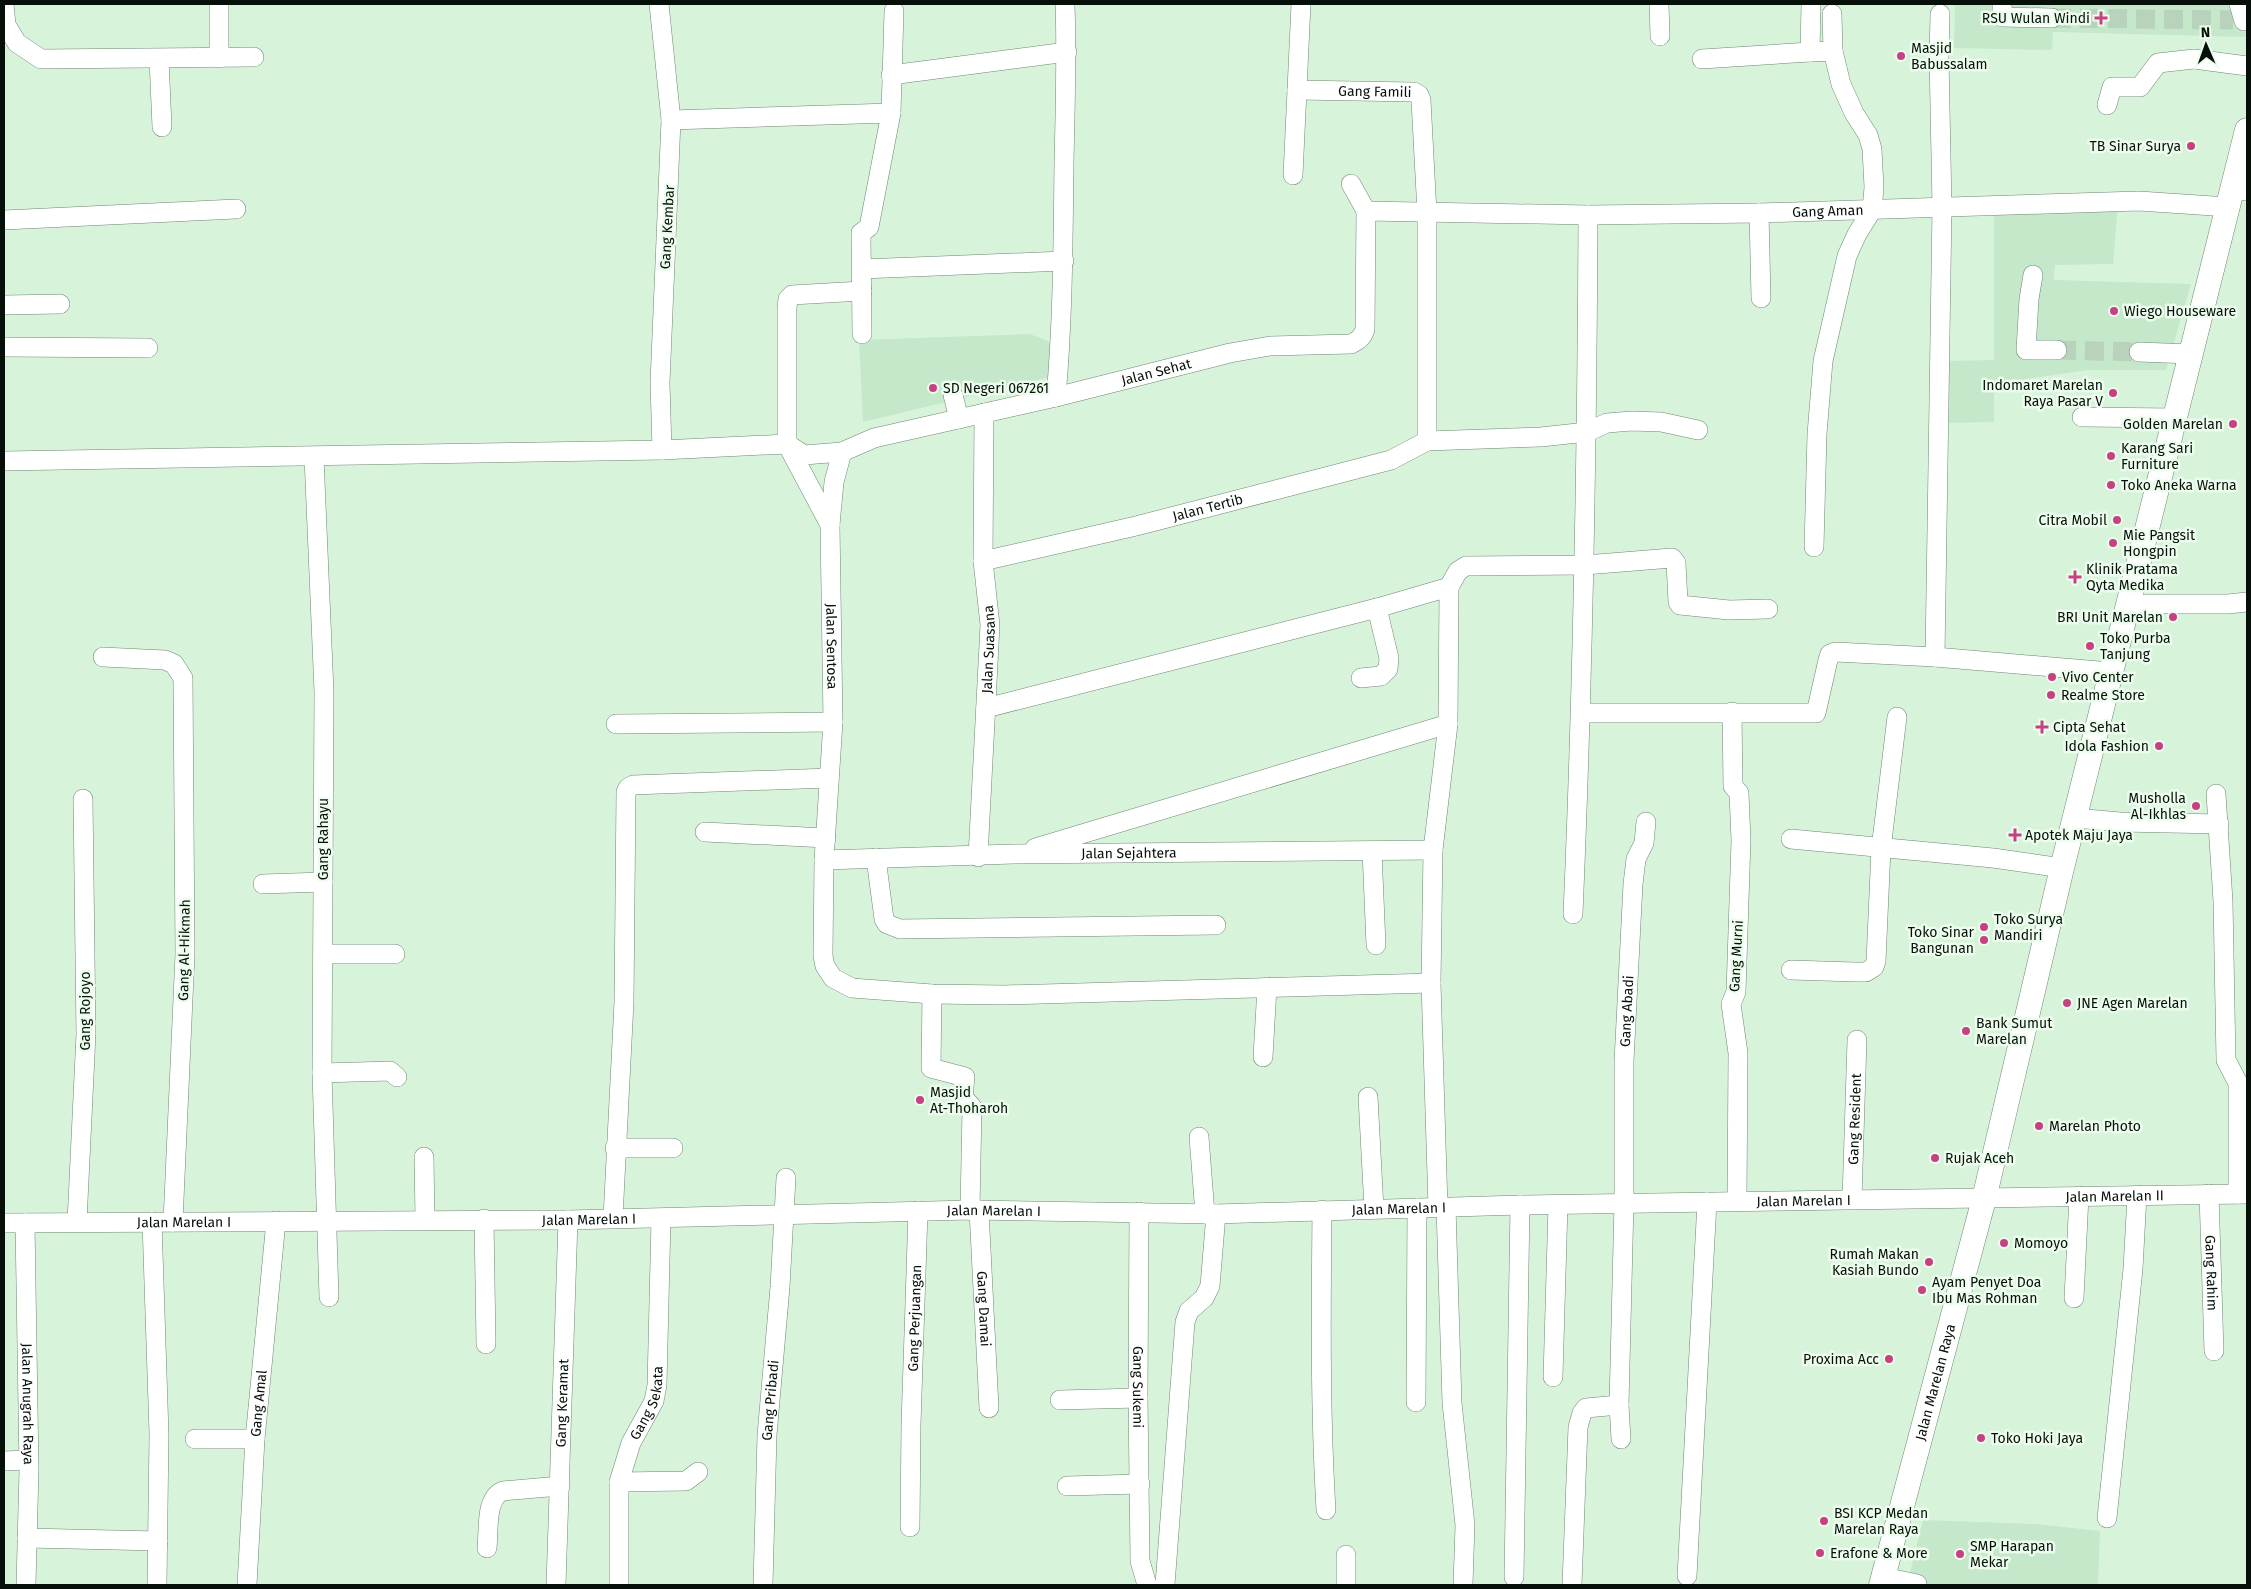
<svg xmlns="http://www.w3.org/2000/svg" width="2251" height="1589" font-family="'Fira Sans',sans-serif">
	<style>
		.built { fill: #c5e8ca }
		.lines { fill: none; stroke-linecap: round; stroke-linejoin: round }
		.minor-tunnel { stroke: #b8d2bb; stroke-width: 19; stroke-dasharray: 19 9; stroke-linecap: butt }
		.minor-casing { stroke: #6d8771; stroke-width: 20 }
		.major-casing { stroke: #6d8771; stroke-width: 25 }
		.minor { stroke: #fff; stroke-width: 19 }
		.major { stroke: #fff; stroke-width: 24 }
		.poi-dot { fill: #c74182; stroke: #ecfdee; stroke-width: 2 }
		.labels { text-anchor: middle; stroke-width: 5; stroke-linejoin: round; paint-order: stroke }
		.poi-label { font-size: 14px; fill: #071008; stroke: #ecfdee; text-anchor: start }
		.street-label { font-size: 14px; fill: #071008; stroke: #ecfdee }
	</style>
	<rect width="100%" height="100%" fill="#d7f4db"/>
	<path class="built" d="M1955,4H2247V37L2053,32L2052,50L1954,48Z
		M2118,206L2113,264L2055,265L2054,280L2191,284L2166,370H2088L1994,384V422L1943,423L1945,361L1994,360V210Z
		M1030,334L1048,341L1055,350L1054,376L863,422L859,340Z
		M1923,1520L2037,1524L2100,1531L2098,1585H1907Z"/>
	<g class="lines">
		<path class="minor-tunnel" d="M2052,18L2233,20
			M2057,350L2139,352"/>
		<defs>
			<g id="minor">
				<path d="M4,4L6,25L17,43L41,59L254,57"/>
				<path d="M659,4L671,120L660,383L662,450"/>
				<path id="s1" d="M1301,4L1297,90L1414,92L1419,95L1421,100L1427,213V441"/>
				<path d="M1659,4L1660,36"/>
				<path d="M1811,4L1810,52L1833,51L1841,84L1854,113L1868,135L1872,149L1874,187L1872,210L1857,234L1847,256L1823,361L1817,434L1814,547"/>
				<path d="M2002,4V17L2052,18"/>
				<path d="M2239,4L2244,21"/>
				<path d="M1832,14L1833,51"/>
				<path d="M219,58V4"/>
				<path d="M159,59L162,127"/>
				<path d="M1702,59L1810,52"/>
				<path d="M891,75L1067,52"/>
				<path d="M2107,105L2112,87H2140L2158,63L2194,59L2247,66"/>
				<path d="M891,113L894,11"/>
				<path d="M671,120L891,113L869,227L861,233L862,334"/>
				<path d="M1293,175L1297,90"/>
				<path d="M1351,184L1366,211"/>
				<path d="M2232,190L2247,191"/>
				<path d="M1759,213L1761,298"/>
				<path d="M4,220L236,209"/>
				<path d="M862,269L1064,261"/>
				<path d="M2033,275L2029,299L2026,350H2057"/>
				<path id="s2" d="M862,291L792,295L788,299L787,308V444L830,525L833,722L824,860L823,956L825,966L833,978L852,988L932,994L1004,995L1431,983"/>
				<path d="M4,305L60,304"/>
				<path d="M4,347L148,348"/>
				<path d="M2139,352L2191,354"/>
				<path d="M953,395L959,419"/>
				<path d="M1056,397C1063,319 1063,242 1064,164C1065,111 1067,57 1065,4"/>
				<path d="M2082,417L2175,418"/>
				<path d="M314,457L324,692L322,1073L329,1297"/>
				<path d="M4,461L662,450L787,444L804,455L842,452"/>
				<path id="s3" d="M830,525L834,482L842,452L874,438L1056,397L1230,353L1270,346L1351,344C1359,340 1363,337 1365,329L1366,211L1588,215L1759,213L2139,201L2228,207"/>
				<path id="s4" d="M983,561L1136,526L1391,460L1427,441L1541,437L1587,432L1607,423L1632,421L1661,422L1698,430"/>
				<path d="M1449,587L1458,571L1466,566L1585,565L1672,558L1676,563L1678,602L1680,605L1729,610L1768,609"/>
				<path d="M2128,604H2228L2247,602"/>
				<path d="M103,657L165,660L174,664L183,678L185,954L173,1222"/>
				<path d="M1935,657L1942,207L1939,57L1940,14"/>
				<path d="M1361,678L1381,676L1388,669L1389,658L1377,608"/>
				<path d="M986,708L1377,608L1449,587L1448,724L1433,850L1431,983L1438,1207"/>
				<path d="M1732,712L1733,786L1739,793L1741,840L1736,992L1731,1004L1738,1053L1737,1201"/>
				<path d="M1582,713H1816L1828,660L1830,654L1835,652L1935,657L2111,672"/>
				<path d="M616,724L833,722"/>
				<path d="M2216,794L2223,901L2226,1060L2238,1083V1194"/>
				<path d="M2075,818L2120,822L2219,824"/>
				<path d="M705,832L826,838"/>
				<path d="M1791,839L1993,858L2062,868"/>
				<path d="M1035,848L1448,724"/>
				<path d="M1372,851L1376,945"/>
				<path id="s5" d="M978,857L990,625L983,561L984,413"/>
				<path d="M876,858L884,919L887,924L900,929L1216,925"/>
				<path id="s6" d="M824,860L1014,854L1433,850"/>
				<path d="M263,884L323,882"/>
				<path d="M1573,914C1583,681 1587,448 1588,215"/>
				<path d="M323,954H395"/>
				<path d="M1791,970L1855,972H1866L1874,967L1876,961L1881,849L1897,717"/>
				<path d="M932,994L931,1068L965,1077L963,1097L972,1107L970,1210"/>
				<path d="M1263,1057L1267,987"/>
				<path d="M322,1073L390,1071L397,1077"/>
				<path d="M1368,1097L1374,1209"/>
				<path d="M1199,1137L1205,1214"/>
				<path d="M615,1148H673"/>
				<path d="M424,1157L425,1220"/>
				<path id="s7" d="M2209,1194L2214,1351"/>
				<path id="s8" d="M1852,1199L1857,1040"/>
				<path d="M1446,1207L1452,1403L1465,1525L1463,1585"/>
				<path id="s9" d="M979,1210L989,1408"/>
				<path d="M1322,1210C1321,1310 1320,1410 1326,1510"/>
				<path id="s10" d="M1139,1212L1138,1398L1140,1561L1147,1585"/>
				<path d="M613,1218L624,1002L626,792L628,788L633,785L829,778"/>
				<path d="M484,1219L486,1344"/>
				<path d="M77,1222L86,1034L83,799"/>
				<path d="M152,1222L159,1434L157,1585"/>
				<path id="s11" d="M4,1223L568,1220L970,1210L1216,1214L1520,1205L2247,1194"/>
				<path id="s12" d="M25,1223L29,1469L26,1585"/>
				<path d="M2074,1298L2079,1196"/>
				<path d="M1553,1377L1558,1205"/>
				<path d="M1060,1400L1138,1398"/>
				<path d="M1416,1402L1417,1208"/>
				<path d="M195,1439H255"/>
				<path id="s13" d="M1621,1439L1619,1405L1624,1203V1061L1633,884L1636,859L1644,843L1646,822"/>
				<path d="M4,1461L28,1460"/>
				<path d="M619,1482L686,1481L698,1472"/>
				<path d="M1067,1486L1140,1484"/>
				<path d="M2107,1518L2133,1269L2137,1195"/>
				<path id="s14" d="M910,1527L911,1425L918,1211"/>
				<path d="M27,1538L158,1541"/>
				<path d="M487,1548C489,1530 485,1498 503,1491L560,1486"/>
				<path d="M1687,1576L1707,1202"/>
				<path d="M1514,1577L1520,1205"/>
				<path d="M1884,1577L1917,1584"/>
				<path id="s15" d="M247,1585L255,1439L276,1221"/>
				<path id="s16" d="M556,1585L568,1220"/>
				<path id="s17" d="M619,1585V1482L631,1443L654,1401L657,1385L661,1219"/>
				<path id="s18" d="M763,1585L767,1435L780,1287L786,1178"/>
				<path d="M1165,1585L1185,1322L1189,1311L1204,1298L1210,1286L1216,1214"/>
				<path d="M1346,1585V1555"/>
				<path d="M1572,1585L1578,1427L1582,1413L1586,1408L1619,1405"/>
			</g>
			<g id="major">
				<path id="s19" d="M1881,1585L1984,1199L2062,868L2247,130"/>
			</g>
		</defs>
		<use href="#minor" class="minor-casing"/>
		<use href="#major" class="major-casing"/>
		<use href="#minor" class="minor"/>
		<use href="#major" class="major"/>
	</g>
	<g class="poi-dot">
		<path d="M2098.5 10.5h5v5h5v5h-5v5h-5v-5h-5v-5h5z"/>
		<circle cx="1901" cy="56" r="5"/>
		<circle cx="2191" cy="146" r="5"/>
		<circle cx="2114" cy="311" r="5"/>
		<circle cx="933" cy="388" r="5"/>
		<circle cx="2113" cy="393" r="5"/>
		<circle cx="2233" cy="424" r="5"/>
		<circle cx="2111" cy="456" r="5"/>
		<circle cx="2111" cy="485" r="5"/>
		<circle cx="2117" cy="520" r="5"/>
		<circle cx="2113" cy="543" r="5"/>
		<path d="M2072.5 569.5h5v5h5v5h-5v5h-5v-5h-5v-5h5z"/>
		<circle cx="2173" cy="617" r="5"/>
		<circle cx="2090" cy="646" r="5"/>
		<circle cx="2052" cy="677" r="5"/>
		<circle cx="2051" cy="695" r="5"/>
		<path d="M2039.5 719.5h5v5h5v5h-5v5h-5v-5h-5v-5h5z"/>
		<circle cx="2159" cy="746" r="5"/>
		<circle cx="2196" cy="806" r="5"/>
		<path d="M2012.5 827.5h5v5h5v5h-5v5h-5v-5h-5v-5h5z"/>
		<circle cx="1984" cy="927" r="5"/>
		<circle cx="1984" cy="940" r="5"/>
		<circle cx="2067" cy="1003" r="5"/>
		<circle cx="1966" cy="1031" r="5"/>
		<circle cx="920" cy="1100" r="5"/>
		<circle cx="2039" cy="1126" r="5"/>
		<circle cx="1935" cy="1158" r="5"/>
		<circle cx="2004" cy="1243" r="5"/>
		<circle cx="1929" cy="1262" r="5"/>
		<circle cx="1922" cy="1290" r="5"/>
		<circle cx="1889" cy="1359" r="5"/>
		<circle cx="1981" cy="1438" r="5"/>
		<circle cx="1824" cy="1521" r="5"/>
		<circle cx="1820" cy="1553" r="5"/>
		<circle cx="1960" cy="1554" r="5"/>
	</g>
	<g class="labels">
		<g class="poi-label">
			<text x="2090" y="23" text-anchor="end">RSU Wulan Windi</text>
			<text x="1911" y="53">Masjid<tspan x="1911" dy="16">Babussalam</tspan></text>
			<text x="2181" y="151" text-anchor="end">TB Sinar Surya</text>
			<text x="2124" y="316">Wiego Houseware</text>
			<text x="2103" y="390" text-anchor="end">Indomaret Marelan<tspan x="2103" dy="16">Raya Pasar V</tspan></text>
			<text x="943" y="393">SD Negeri 067261</text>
			<text x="2223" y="429" text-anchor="end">Golden Marelan</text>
			<text x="2121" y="453">Karang Sari<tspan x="2121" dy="16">Furniture</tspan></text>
			<text x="2121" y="490">Toko Aneka Warna</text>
			<text x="2107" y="525" text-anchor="end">Citra Mobil</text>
			<text x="2123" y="540">Mie Pangsit<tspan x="2123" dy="16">Hongpin</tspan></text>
			<text x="2086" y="574">Klinik Pratama<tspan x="2086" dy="16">Qyta Medika</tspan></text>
			<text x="2163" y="622" text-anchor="end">BRI Unit Marelan</text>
			<text x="2100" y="643">Toko Purba<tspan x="2100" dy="16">Tanjung</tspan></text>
			<text x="2062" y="682">Vivo Center</text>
			<text x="2061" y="700">Realme Store</text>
			<text x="2053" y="732">Cipta Sehat</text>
			<text x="2149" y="751" text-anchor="end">Idola Fashion</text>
			<text x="2186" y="803" text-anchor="end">Musholla<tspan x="2186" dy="16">Al-Ikhlas</tspan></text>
			<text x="2025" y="840">Apotek Maju Jaya</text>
			<text x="1994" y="924">Toko Surya<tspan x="1994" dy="16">Mandiri</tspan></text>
			<text x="1974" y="937" text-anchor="end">Toko Sinar<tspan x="1974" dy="16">Bangunan</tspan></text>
			<text x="2077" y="1008">JNE Agen Marelan</text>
			<text x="1976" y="1028">Bank Sumut<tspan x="1976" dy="16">Marelan</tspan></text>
			<text x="930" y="1097">Masjid<tspan x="930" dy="16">At-Thoharoh</tspan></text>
			<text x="2049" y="1131">Marelan Photo</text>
			<text x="1945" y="1163">Rujak Aceh</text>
			<text x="2014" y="1248">Momoyo</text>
			<text x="1919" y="1259" text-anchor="end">Rumah Makan<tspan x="1919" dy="16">Kasiah Bundo</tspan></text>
			<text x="1932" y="1287">Ayam Penyet Doa<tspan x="1932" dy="16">Ibu Mas Rohman</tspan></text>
			<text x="1879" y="1364" text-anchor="end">Proxima Acc</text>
			<text x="1991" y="1443">Toko Hoki Jaya</text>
			<text x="1834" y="1518">BSI KCP Medan<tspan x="1834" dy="16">Marelan Raya</tspan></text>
			<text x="1970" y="1551">SMP Harapan<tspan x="1970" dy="16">Mekar</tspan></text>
			<text x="1830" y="1558">Erafone &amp; More</text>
		</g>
		<g class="street-label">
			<text dy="5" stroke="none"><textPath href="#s1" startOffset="164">Gang Famili</textPath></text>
			<text dy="5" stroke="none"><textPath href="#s3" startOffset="1198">Gang Aman</textPath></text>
			<text transform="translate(667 227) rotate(-87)" y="5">Gang Kembar</text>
			<text dy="5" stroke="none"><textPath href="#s3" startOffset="399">Jalan Sehat</textPath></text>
			<text dy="5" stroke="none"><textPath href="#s4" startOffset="231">Jalan Tertib</textPath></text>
			<text dy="5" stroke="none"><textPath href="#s2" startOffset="434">Jalan Sentosa</textPath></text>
			<text dy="5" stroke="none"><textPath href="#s5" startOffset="208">Jalan Suasana</textPath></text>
			<text transform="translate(323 839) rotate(-90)" y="5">Gang Rahayu</text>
			<text dy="5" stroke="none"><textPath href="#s6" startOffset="305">Jalan Sejahtera</textPath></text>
			<text transform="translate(184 950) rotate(-89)" y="5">Gang Al-Hikmah</text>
			<text transform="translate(1736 956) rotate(-87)" y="5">Gang Murni</text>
			<text transform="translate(85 1011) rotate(-90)" y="5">Gang Rojoyo</text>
			<text dy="5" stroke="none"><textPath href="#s13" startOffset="428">Gang Abadi</textPath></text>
			<text dy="5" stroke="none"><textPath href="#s8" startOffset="80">Gang Resident</textPath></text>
			<text dy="5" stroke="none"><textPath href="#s11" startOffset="2111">Jalan Marelan II</textPath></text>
			<text dy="5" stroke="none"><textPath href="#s11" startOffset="1800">Jalan Marelan I</textPath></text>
			<text dy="5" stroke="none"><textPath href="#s11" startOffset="1395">Jalan Marelan I</textPath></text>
			<text dy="5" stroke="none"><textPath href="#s11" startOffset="990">Jalan Marelan I</textPath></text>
			<text dy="5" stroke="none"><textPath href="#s11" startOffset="585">Jalan Marelan I</textPath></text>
			<text dy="5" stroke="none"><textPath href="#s11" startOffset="180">Jalan Marelan I</textPath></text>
			<text dy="5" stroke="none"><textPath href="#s7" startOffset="79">Gang Rahim</textPath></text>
			<text dy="5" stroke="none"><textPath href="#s9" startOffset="99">Gang Damai</textPath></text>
			<text dy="5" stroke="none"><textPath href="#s14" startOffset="209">Gang Perjuangan</textPath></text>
			<text dy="5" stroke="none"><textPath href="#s19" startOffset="210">Jalan Marelan Raya</textPath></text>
			<text dy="5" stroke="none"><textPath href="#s10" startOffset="175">Gang Sukemi</textPath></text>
			<text dy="5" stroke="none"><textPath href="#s18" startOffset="185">Gang Pribadi</textPath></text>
			<text dy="5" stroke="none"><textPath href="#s15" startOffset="182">Gang Amal</textPath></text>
			<text dy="5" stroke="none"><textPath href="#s16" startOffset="182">Gang Keramat</textPath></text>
			<text dy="5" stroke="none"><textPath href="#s17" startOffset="188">Gang Sekata</textPath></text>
			<text dy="5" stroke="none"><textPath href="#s12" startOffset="181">Jalan Anugrah Raya</textPath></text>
		</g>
	</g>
	<rect width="2251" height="1589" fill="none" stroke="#071008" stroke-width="10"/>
	<g transform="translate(2206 45) rotate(358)" stroke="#ecfdee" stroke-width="4" paint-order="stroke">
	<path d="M0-4L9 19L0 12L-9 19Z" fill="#071008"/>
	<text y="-8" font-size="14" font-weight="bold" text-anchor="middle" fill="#071008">N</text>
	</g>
</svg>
